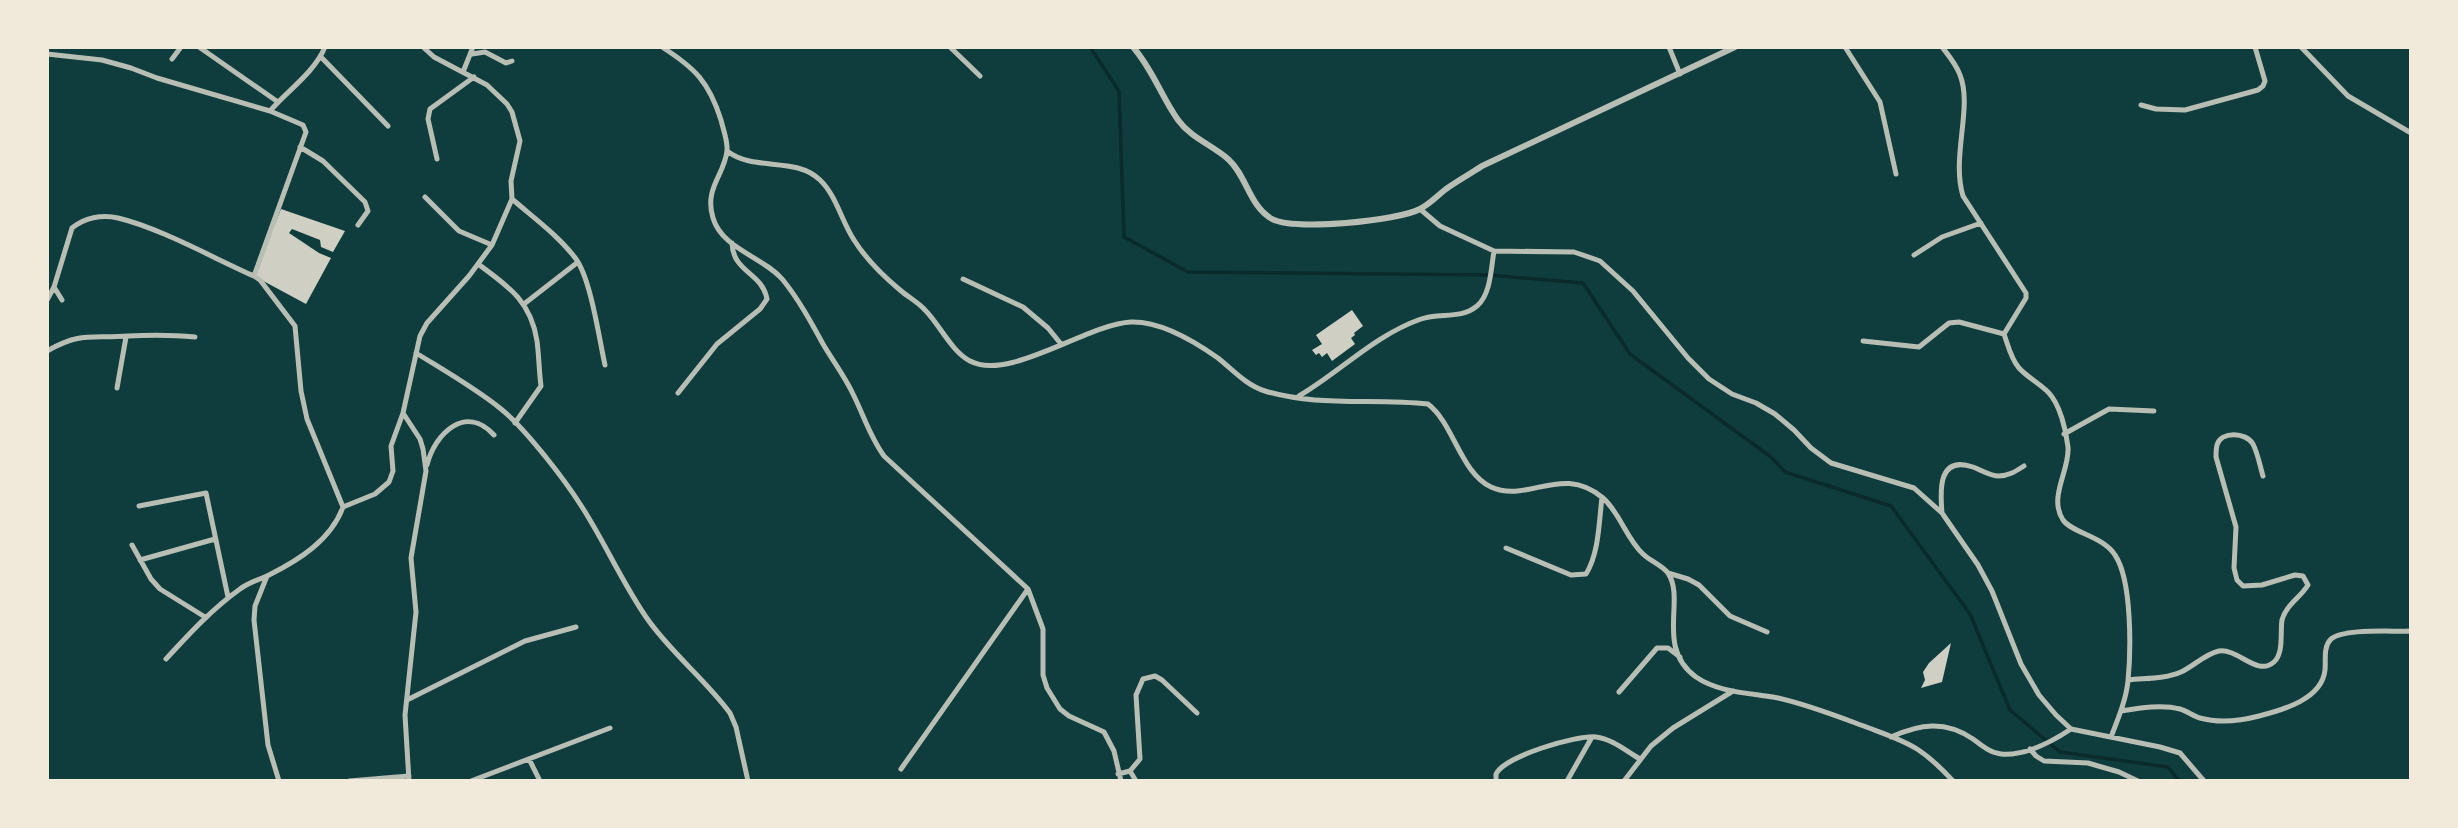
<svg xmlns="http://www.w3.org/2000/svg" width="2458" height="828" font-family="'PT Serif',serif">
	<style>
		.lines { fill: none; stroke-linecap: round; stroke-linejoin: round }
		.stream { stroke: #0a2a2b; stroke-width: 3.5 }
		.building { fill: #cfcfc3 }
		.minor { stroke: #b8beb3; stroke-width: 5 }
		.tertiary { stroke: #b8beb3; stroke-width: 6 }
	</style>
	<rect width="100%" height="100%" fill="#0f3d3e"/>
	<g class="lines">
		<path class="stream" d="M1090,47L1119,91L1124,237L1188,272L1489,275L1583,283L1630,354L1771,457L1785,472L1891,506L1970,614L2010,710L2060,752L2168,767L2179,781"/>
	</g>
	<path class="building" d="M281,209L345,231L333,252L321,247L320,240L292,229L289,233L319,253L331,258L306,304L254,276Z
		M1352,310L1363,326L1354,333L1355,335L1351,338L1355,344L1332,361L1327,353L1322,357L1319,353L1316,355L1312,350L1322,344L1316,335Z
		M1951,643L1942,682L1921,688L1925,680L1923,672L1929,663Z"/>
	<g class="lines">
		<path class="minor" d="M199,47L278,102
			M662,47C695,68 709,82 721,120C723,129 728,141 727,151C724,176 704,188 713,218C722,249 764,257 783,280C799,300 811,322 823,344C833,361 845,377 853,394C864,416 870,437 884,456L1028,589L1043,629V675L1047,688L1060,709L1069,716L1104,732L1114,751L1121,781
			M950,47L980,76
			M1669,47L1680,74
			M1845,47L1880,102L1896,174
			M1942,47C1949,56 1956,64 1960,75C1973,107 1951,157 1963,196L2026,293V298L2004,334C2008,345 2011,359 2019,368C2027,377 2039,383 2048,392C2060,404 2066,430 2068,447C2070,470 2048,497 2063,520C2072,533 2103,536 2115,555C2132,580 2131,650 2128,681C2126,700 2118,719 2111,737
			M2301,47L2348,96L2411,133
			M47,54L102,60L131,68L157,78L270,111L303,125L306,132L254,276
			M472,54L485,52L506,63L512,61
			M321,57L388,126
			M172,59L181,47
			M463,72L473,47
			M2141,105L2156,109L2185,110L2258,90L2263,86L2265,81L2255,47
			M270,111C288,90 314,73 325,47
			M300,147L323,161L365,202L368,211L358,225
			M727,151C754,172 795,156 820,180C836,195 842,222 854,240C866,259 882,275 900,290C908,297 918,302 925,310C940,325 951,351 970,361C1009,382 1087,324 1131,322C1161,321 1194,341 1218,358C1233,370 1246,385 1265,391C1317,407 1374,398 1428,404C1454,424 1460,472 1491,487C1528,504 1562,463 1603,498C1620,513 1626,538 1643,554C1650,561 1662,565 1668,573C1686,600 1655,647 1696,677C1719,693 1752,693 1778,698C1809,705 1839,717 1869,728C1885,734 1903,740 1917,749C1931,758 1942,769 1953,781
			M437,159L428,119L430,109L474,77
			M425,197L459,231L492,245
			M512,199C534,218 559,236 576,259C591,280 599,338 605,365
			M1420,209L1440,226L1494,251L1574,252L1600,261L1633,291L1688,358L1709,379L1732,394L1756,403L1775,414L1794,430L1811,448L1831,463L1914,488L1942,513L1978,565L1992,591L2021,664L2039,695L2056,715L2071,729L2160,747L2180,753L2204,781
			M1914,255L1942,237L1981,223
			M478,264C508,286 531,301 537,341C539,356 539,371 541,386L515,423
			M963,279L1023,307L1048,328L1061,344
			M54,287L62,300
			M47,300L54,287L72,228C84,218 102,214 118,218C160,228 213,258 254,276L260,280L295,326L301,391L307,419L343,507C331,540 299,560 269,575C259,580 249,582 240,589C212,609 189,634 166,659
			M524,304L578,262
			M1863,341L1919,347L1949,323L1959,322L2004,334
			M47,351C82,331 92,339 128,336C151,335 173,335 195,337
			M416,353C445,371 475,388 501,409C525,428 565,480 582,507C605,543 622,582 646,617C670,652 705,679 730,713L736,727L748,781
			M117,388L126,337
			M678,393L717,344L760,309L767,299C762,272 733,273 732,243
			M1299,396C1340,372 1375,335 1421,319C1440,312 1460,320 1477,306C1491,294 1491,268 1494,251
			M403,413L420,439L423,449L426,471L411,558L416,612L405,715L409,781
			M2064,434L2109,409L2154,411
			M427,465C435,433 466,404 494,435
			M139,506L206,493L228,597
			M343,507L375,494L389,482L393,471L391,446L403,413L420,336L427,323L469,276L492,245L512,199L511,181L520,141L512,112L507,104L487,85L434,57L423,47
			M1942,513C1940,490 1938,455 1973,467C1981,470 1990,476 1999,476C2009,476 2016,471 2024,466
			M132,545L151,579L160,589L205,617
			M1506,548L1571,575L1586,574C1599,553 1599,522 1602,497
			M140,560L215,539
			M1668,573L1688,579L1699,585L1730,616L1767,632
			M267,576L255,606L254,620L268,745L279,781
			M2128,680C2146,678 2165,679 2181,672C2194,666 2205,654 2219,651C2238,648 2257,677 2274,662C2284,653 2280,632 2282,620C2286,605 2300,598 2308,585L2303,576L2295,575L2262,585L2243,586L2237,580L2234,568L2236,527L2216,457C2216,453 2216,449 2217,445C2221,431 2246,432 2253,444C2258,454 2260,466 2263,476
			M1619,692L1657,648H1668L1680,657
			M407,700L525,641L576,627
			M2121,711C2139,708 2162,704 2180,709C2187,711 2193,716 2200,718C2218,723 2240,721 2259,716C2283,710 2322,699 2325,670C2326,660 2323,647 2331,639C2344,628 2393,632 2411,631
			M1891,737C1920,724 1945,720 1973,739C1981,745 1990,753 2001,754C2025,756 2053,741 2071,729
			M2030,749L2036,756L2044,761L2088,763L2119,772L2138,781
			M529,759L540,781
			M901,769L1028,589
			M1130,771L1140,759L1136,695L1143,679L1155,676L1162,680L1197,713
			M1118,774L1130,771L1136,781
			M349,781L409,776
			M471,781L610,728
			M1496,781V774C1505,756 1576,735 1596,737C1612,739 1626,751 1640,759
			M1567,781L1592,737
			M1624,781L1651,746L1673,728L1733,691"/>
		<path class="tertiary" d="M1133,47C1153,70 1161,96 1178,120C1191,138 1212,145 1228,159C1247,176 1249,206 1272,219C1294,231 1398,221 1420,209C1430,204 1437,196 1446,189C1457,181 1470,174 1482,166L1735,47"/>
	</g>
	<rect width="2458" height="828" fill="none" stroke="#f1e9da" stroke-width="98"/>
</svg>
